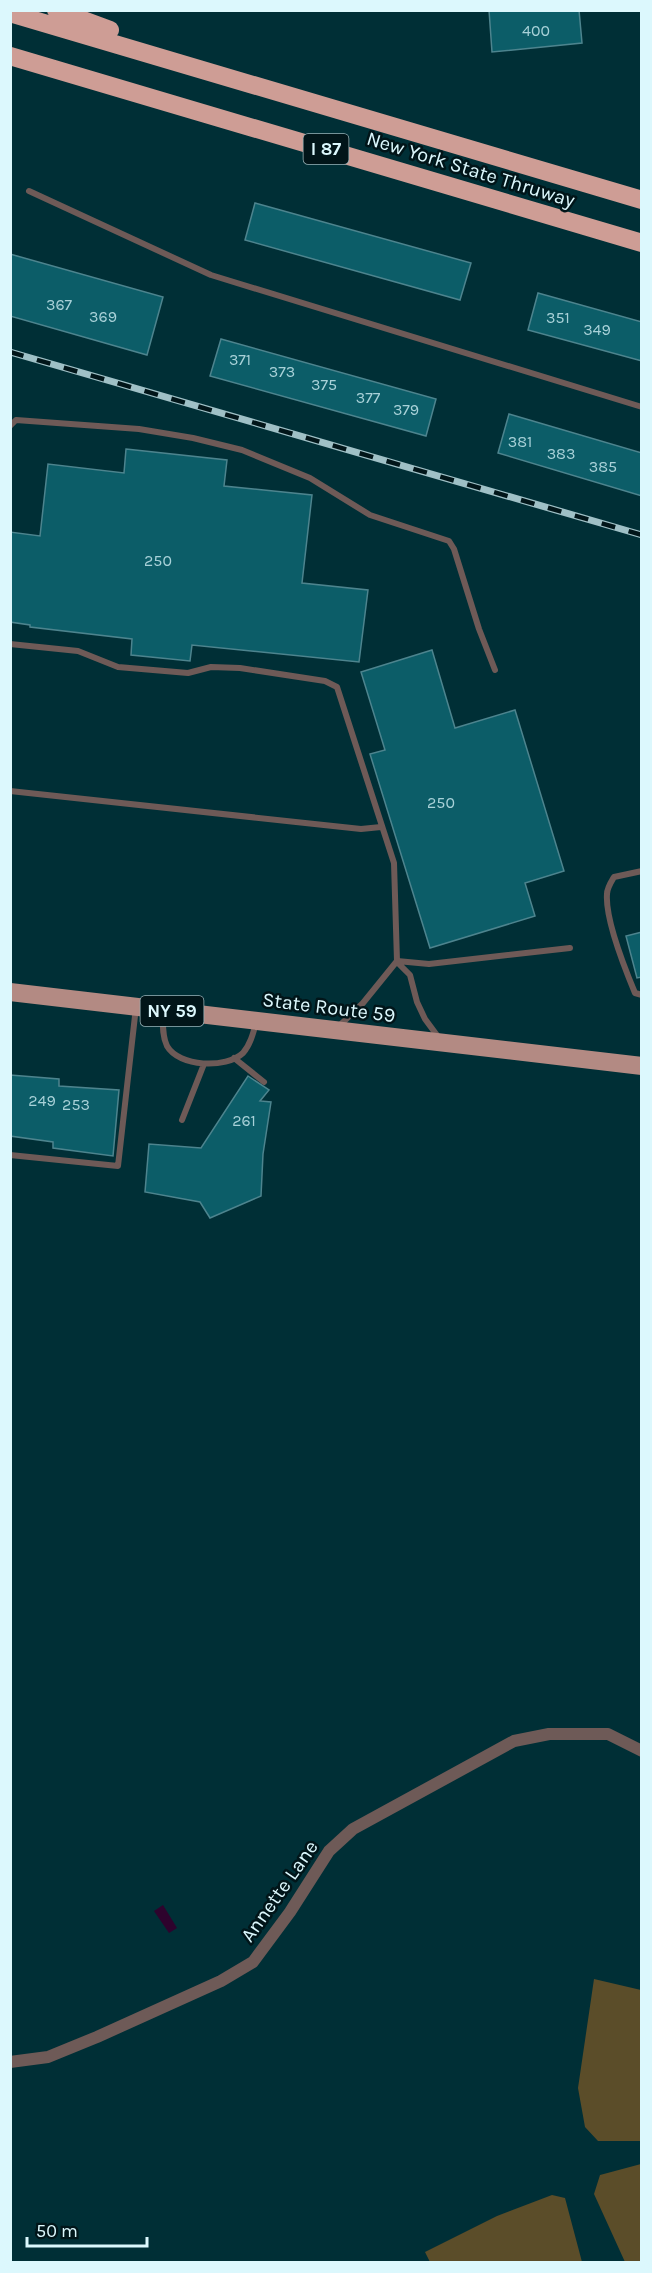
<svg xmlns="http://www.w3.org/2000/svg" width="652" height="2273" font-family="Karla,sans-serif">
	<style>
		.green { fill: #5b4d29 }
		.water { fill: #2e032d }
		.building { fill: #0c5d68; stroke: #4d848e; stroke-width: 1.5 }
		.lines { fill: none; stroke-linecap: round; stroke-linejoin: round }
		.lane { stroke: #6e5a57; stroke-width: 6 }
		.street { stroke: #6e5a57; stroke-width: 12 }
		.primary { stroke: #b38a83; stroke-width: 18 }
		.highway { stroke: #ce9d95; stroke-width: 18 }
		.rail-casing { stroke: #9fc0c6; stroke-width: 7 }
		.rail { stroke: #011519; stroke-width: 4.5; stroke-dasharray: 14; stroke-linecap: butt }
		.labels { text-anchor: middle; stroke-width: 5; stroke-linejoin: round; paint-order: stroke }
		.number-label { font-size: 16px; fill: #a8d1d8 }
		.shield { fill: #011519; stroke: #9ab4b9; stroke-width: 1.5 }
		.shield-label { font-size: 18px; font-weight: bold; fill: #dcf8fd }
		.street-label { font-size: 20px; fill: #dcf8fd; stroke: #011519 }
	</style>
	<rect width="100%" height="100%" fill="#002f36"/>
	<path class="green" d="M594,1979L641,1990V2141H598L585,2127L578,2088Z
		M641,2164V2262H625L594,2194L600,2175Z
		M552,2195L565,2198L582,2262H430L425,2252L497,2216Z"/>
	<path class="water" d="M163,1905L177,1928L169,1933L154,1911Z"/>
	<path class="building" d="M489,10H579L582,43L492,52Z
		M255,203L471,263L460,300L245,240Z
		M10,254L163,297L147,355L10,316Z
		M538,293L642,322V361L528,330Z
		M221,339L436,399L426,436L210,376Z
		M509,414L642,453V496L498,453Z
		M126,449L227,460L224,486L312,495L302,583L368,590L359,662L192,645L190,661L131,655L132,639L30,627V625L10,622V532L40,536L48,464L124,473Z
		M432,650L455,728L515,710L564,871L525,883L535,916L430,948L370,754L385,750L361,672Z
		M642,932V977L637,978L626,936Z
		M10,1075L59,1079V1086L119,1090L113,1156L53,1148V1142L10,1136Z
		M248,1076L269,1090L260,1101L271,1102L263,1154L261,1196L210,1218L200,1202L145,1192L149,1144L201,1148Z"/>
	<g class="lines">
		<path class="lane" d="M29,191L211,275L642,407
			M10,426L16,420L139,429L193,438L242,450L310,478L370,515L449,541L454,549L479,629L495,670
			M10,644L78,651L118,667L188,673L211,667L240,668L325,681L337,687L394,863L397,961L363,1003L338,1027
			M10,791L361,829L381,827
			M642,871L614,877C611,882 607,888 607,894C605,920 625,969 635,993L642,995
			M397,961L429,964L570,948
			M397,962L410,975L417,1002L425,1019L439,1038
			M163,1014C163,1024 162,1036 167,1046C179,1067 226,1069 243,1053C250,1045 253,1034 256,1023
			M234,1058L264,1082
			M182,1120L204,1064
			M10,1155L118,1166L136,1007"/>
		<path class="street" d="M10,2062L48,2057L97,2037L221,1981L253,1962L290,1912L329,1851L353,1829L514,1741L549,1734H608L642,1751"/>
		<path class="primary" d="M10,992L642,1066"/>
		<path class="highway" d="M56,10L110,30
			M10,13L642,200
			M10,56L642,243"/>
		<defs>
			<path id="rail" d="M10,352L642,535"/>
		</defs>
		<use href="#rail" class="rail-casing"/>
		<use href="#rail" class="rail"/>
	</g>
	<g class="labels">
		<g class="number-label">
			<text x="536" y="36">400</text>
			<text x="59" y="310">367</text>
			<text x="103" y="322">369</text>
			<text x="558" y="323">351</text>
			<text x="597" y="335">349</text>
			<text x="240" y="365">371</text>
			<text x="282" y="377">373</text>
			<text x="324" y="390">375</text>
			<text x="368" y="403">377</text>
			<text x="406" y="415">379</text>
			<text x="520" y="447">381</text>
			<text x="561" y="459">383</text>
			<text x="603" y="472">385</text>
			<text x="158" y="566">250</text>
			<text x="441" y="808">250</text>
			<text x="42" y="1106">249</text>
			<text x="76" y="1110">253</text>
			<text x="244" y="1126">261</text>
		</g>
		<g class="shield">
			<rect x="303.5" y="134" width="45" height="30" rx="4.5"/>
			<rect x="140.5" y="996" width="63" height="30" rx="4.5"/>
		</g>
		<g class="shield-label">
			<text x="326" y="155">I 87</text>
			<text x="172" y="1017">NY 59</text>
		</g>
		<g class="street-label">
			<text transform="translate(471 169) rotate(17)" y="7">New York State Thruway</text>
			<text transform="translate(329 1007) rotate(7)" y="7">State Route 59</text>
			<text transform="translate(279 1891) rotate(-55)" y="7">Annette Lane</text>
		</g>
	</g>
	<rect width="652" height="2273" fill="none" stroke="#dcf8fd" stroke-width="24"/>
	<path d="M27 2237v9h120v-9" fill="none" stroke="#dcf8fd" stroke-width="3"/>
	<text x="36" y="2237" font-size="18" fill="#dcf8fd" stroke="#011519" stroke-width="4.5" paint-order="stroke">50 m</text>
</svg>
